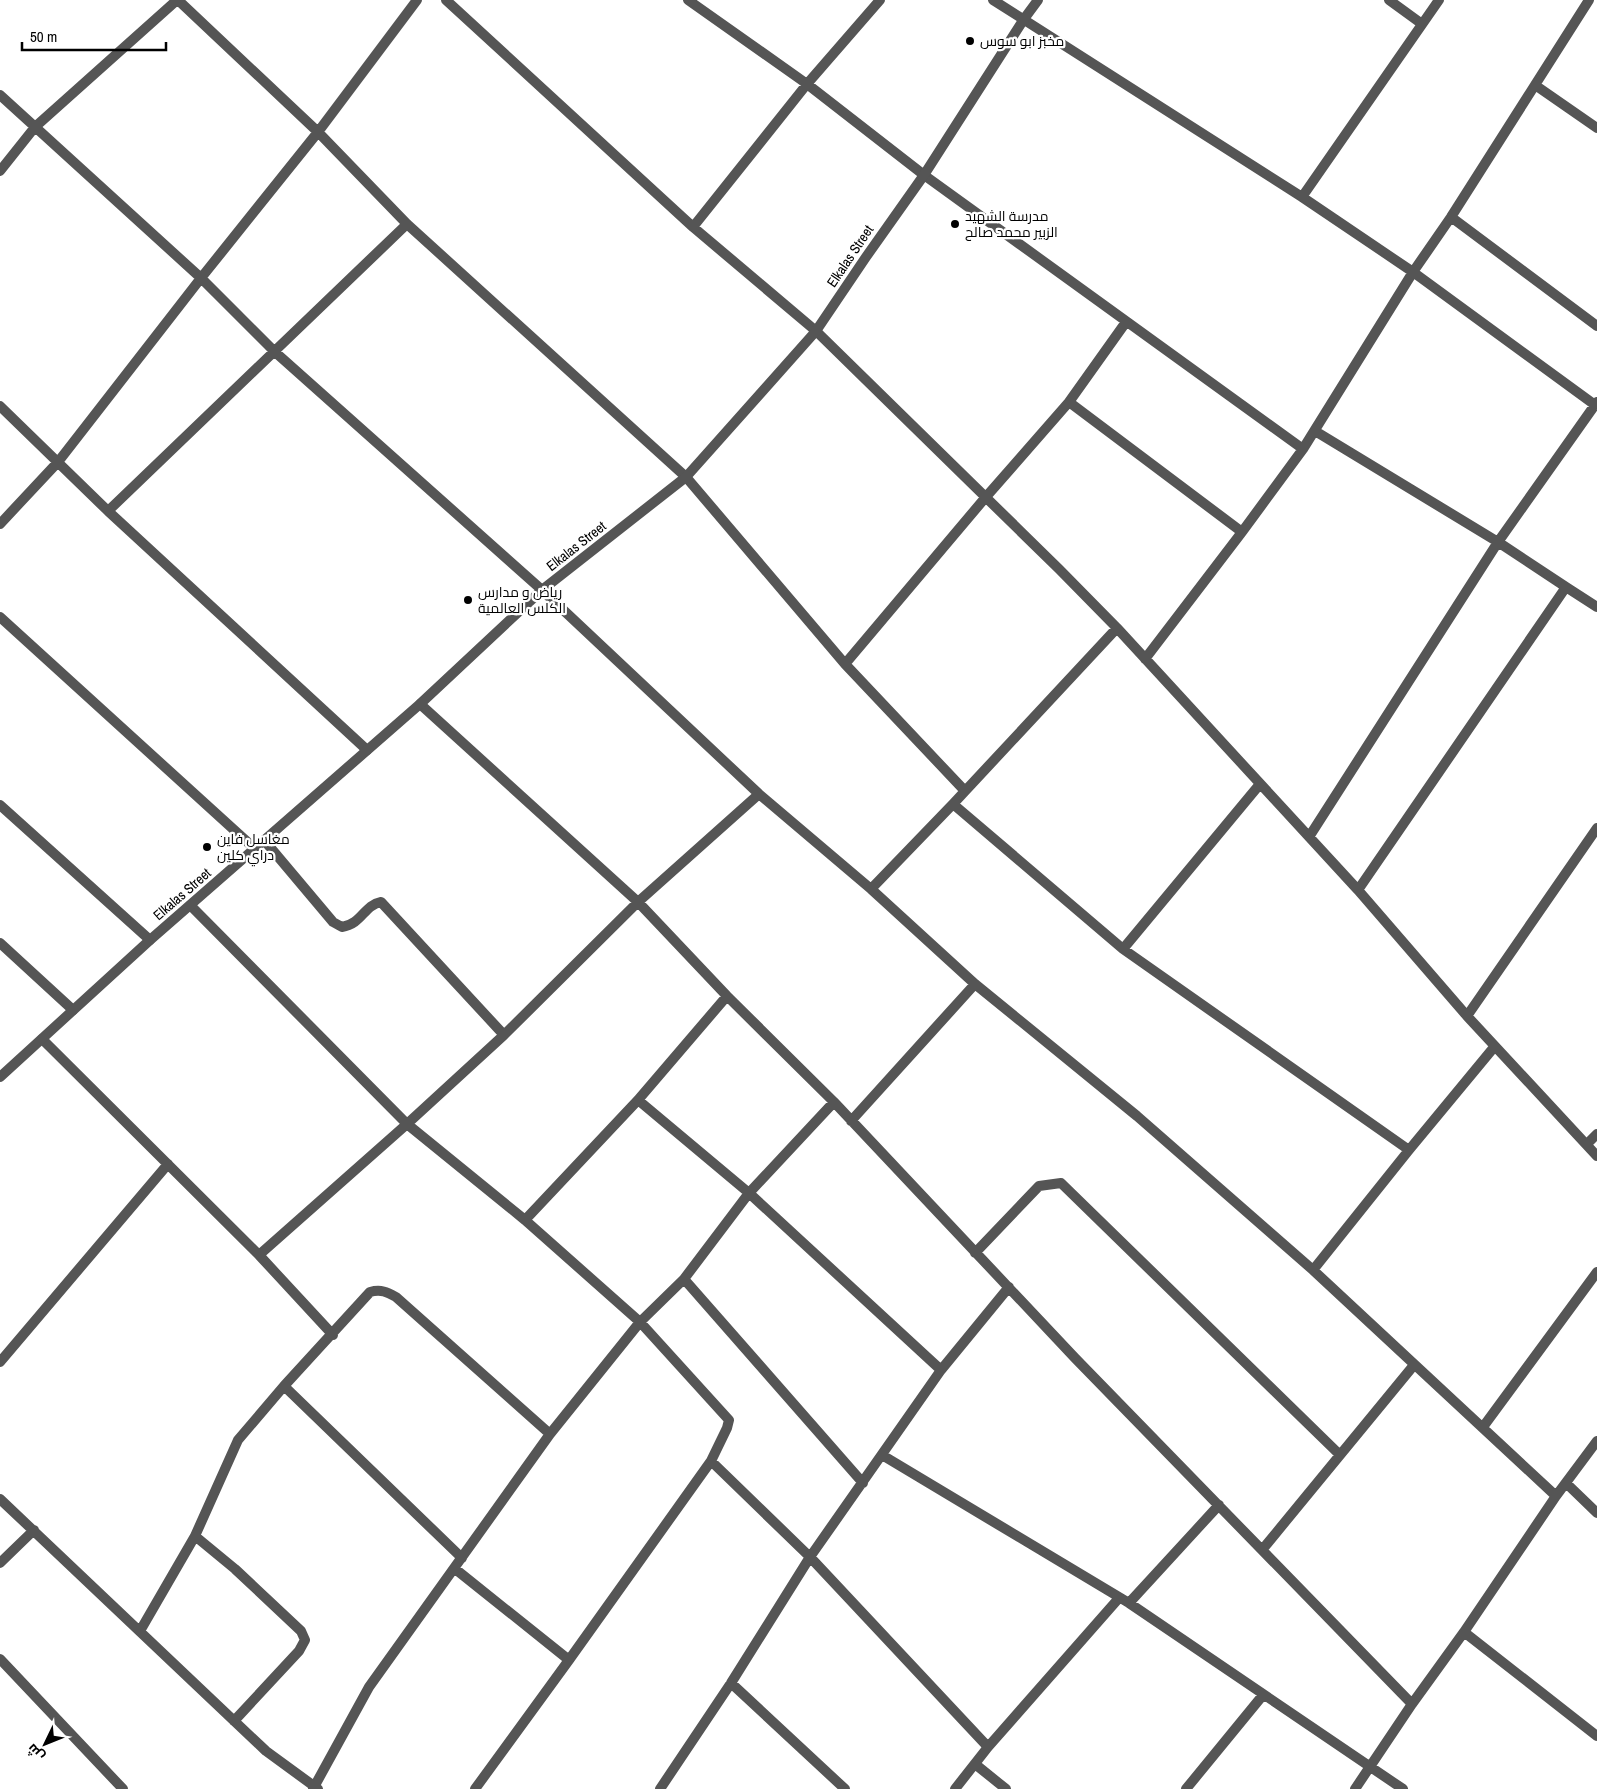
<svg xmlns="http://www.w3.org/2000/svg" width="1597" height="1789" font-family="'Archivo Narrow',Cairo,sans-serif">
	<style>
		.lines { fill: none; stroke-linecap: round; stroke-linejoin: round }
		.minor { stroke: #555; stroke-width: 10 }
		.tertiary { stroke: #555; stroke-width: 10 }
		.poi-dot { fill: #000; stroke: #fff; stroke-width: 2 }
		.labels { text-anchor: middle; stroke-width: 4.5; stroke-linejoin: round; paint-order: stroke }
		.poi-label { font-size: 14px; fill: #000; stroke: #fff; text-anchor: start }
		.street-label { font-size: 14px; fill: #000; stroke: #fff }
	</style>
	<rect width="100%" height="100%" fill="#fff"/>
	<g class="lines">
		<path class="minor" d="M178,0L318,132L407,224L686,477L845,664L965,791
			M446,0L693,227L816,331L1059,569L1117,628L1358,890L1467,1016L1597,1156
			M688,0L807,84L924,175L1303,449
			M993,0L1302,197L1413,272L1595,405
			M1389,0L1422,24
			M1535,85L1597,128
			M0,95L201,278L275,352L542,590L759,794L871,889L975,984L1137,1116L1313,1270L1556,1496
			M0,171L35,127L177,0
			M1302,197L1439,0
			M1451,217L1597,326
			M693,227L807,84L880,0
			M1069,402L1242,532
			M0,406L108,511L367,750
			M1315,431L1498,542L1566,587L1358,890
			M108,511L407,224
			M0,524L58,462L201,278L318,132L417,0
			M1566,587L1597,607
			M0,617L254,848
			M1145,659L1242,532L1303,449L1413,272L1451,217L1589,0
			M845,664L985,498L1069,402L1126,322
			M420,704L638,902L727,996L834,1102L1075,1358L1412,1704
			M953,804L1123,949L1409,1150
			M0,805L150,940
			M1309,837L1498,542L1597,402
			M264,840L333,922L342,927C362,924 364,905 381,902L504,1035
			M871,889L953,804L1117,628
			M191,906L407,1124L525,1220L640,1322L729,1420L727,1428L711,1461L569,1660L475,1789
			M0,943L73,1010
			M1123,949L1260,784
			M1467,1016L1597,828
			M42,1039L259,1255L333,1335
			M638,1100L749,1193L941,1370
			M851,1121L975,984
			M1587,1144L1597,1134
			M525,1220L638,1100L727,996
			M975,1253L1039,1186L1061,1183L1339,1454
			M259,1255L407,1124L504,1035L638,902L759,794
			M1313,1270L1409,1150L1495,1046
			M684,1279L863,1483
			M0,1362L168,1164
			M284,1386L462,1558
			M1483,1427L1597,1272
			M882,1455L1129,1603L1403,1789
			M711,1461L810,1557L988,1747
			M1566,1483L1597,1513
			M0,1499L266,1751L318,1789
			M195,1536L235,1569L301,1631L305,1640L299,1651L234,1721
			M1262,1550L1414,1365
			M0,1563L34,1530
			M454,1568L569,1660
			M1129,1603L1219,1505
			M140,1631L195,1536L238,1440L284,1386L370,1292C381,1289 387,1292 396,1297L550,1434
			M1464,1632L1597,1736
			M0,1659L123,1789
			M731,1683L845,1789
			M975,1764L1006,1789
			M313,1789L369,1687L550,1434L640,1322L684,1279L749,1193L834,1102
			M660,1789L731,1683L810,1557L941,1370L1009,1287
			M955,1789L988,1747L1119,1598
			M1186,1789L1263,1695
			M1355,1789L1412,1704L1464,1632L1556,1496L1597,1441"/>
		<path class="tertiary" d="M0,1077L150,940L420,704L542,590L686,477L816,331L866,257L924,175L1024,19L1038,0"/>
	</g>
	<g class="poi-dot">
		<circle cx="970" cy="41" r="5"/>
		<circle cx="955" cy="224" r="5"/>
		<circle cx="468" cy="600" r="5"/>
		<circle cx="207" cy="847" r="5"/>
	</g>
	<g class="labels">
		<g class="poi-label">
			<text x="980" y="46">مخبز ابو سوس</text>
			<text x="965" y="221">مدرسة الشهيد<tspan x="965" dy="16">الزبير محمد صالح</tspan></text>
			<text x="478" y="597">رياض و مدارس<tspan x="478" dy="16">الكلس العالمية</tspan></text>
			<text x="217" y="844">مغاسل فاين<tspan x="217" dy="16">دراي كلين</tspan></text>
		</g>
		<g class="street-label">
			<text transform="translate(850 256) rotate(-56)" y="5">Elkalas Street</text>
			<text transform="translate(576 546) rotate(-38)" y="5">Elkalas Street</text>
			<text transform="translate(182 894) rotate(-41)" y="5">Elkalas Street</text>
		</g>
	</g>
	<g transform="translate(45 1744) rotate(227)" stroke="#ffffff" stroke-width="4" paint-order="stroke">
	<path d="M0-4L9 19L0 12L-9 19Z" fill="#000000"/>
	<text y="-8" font-size="14" font-weight="bold" text-anchor="middle" fill="#000000">ش</text>
	</g>
	<path d="M22 42v8h144v-8" fill="none" stroke="#000000" stroke-width="2.5"/>
	<text x="30" y="42" font-size="15" fill="#000000" stroke="#ffffff" stroke-width="4" paint-order="stroke">50 m</text>
</svg>
